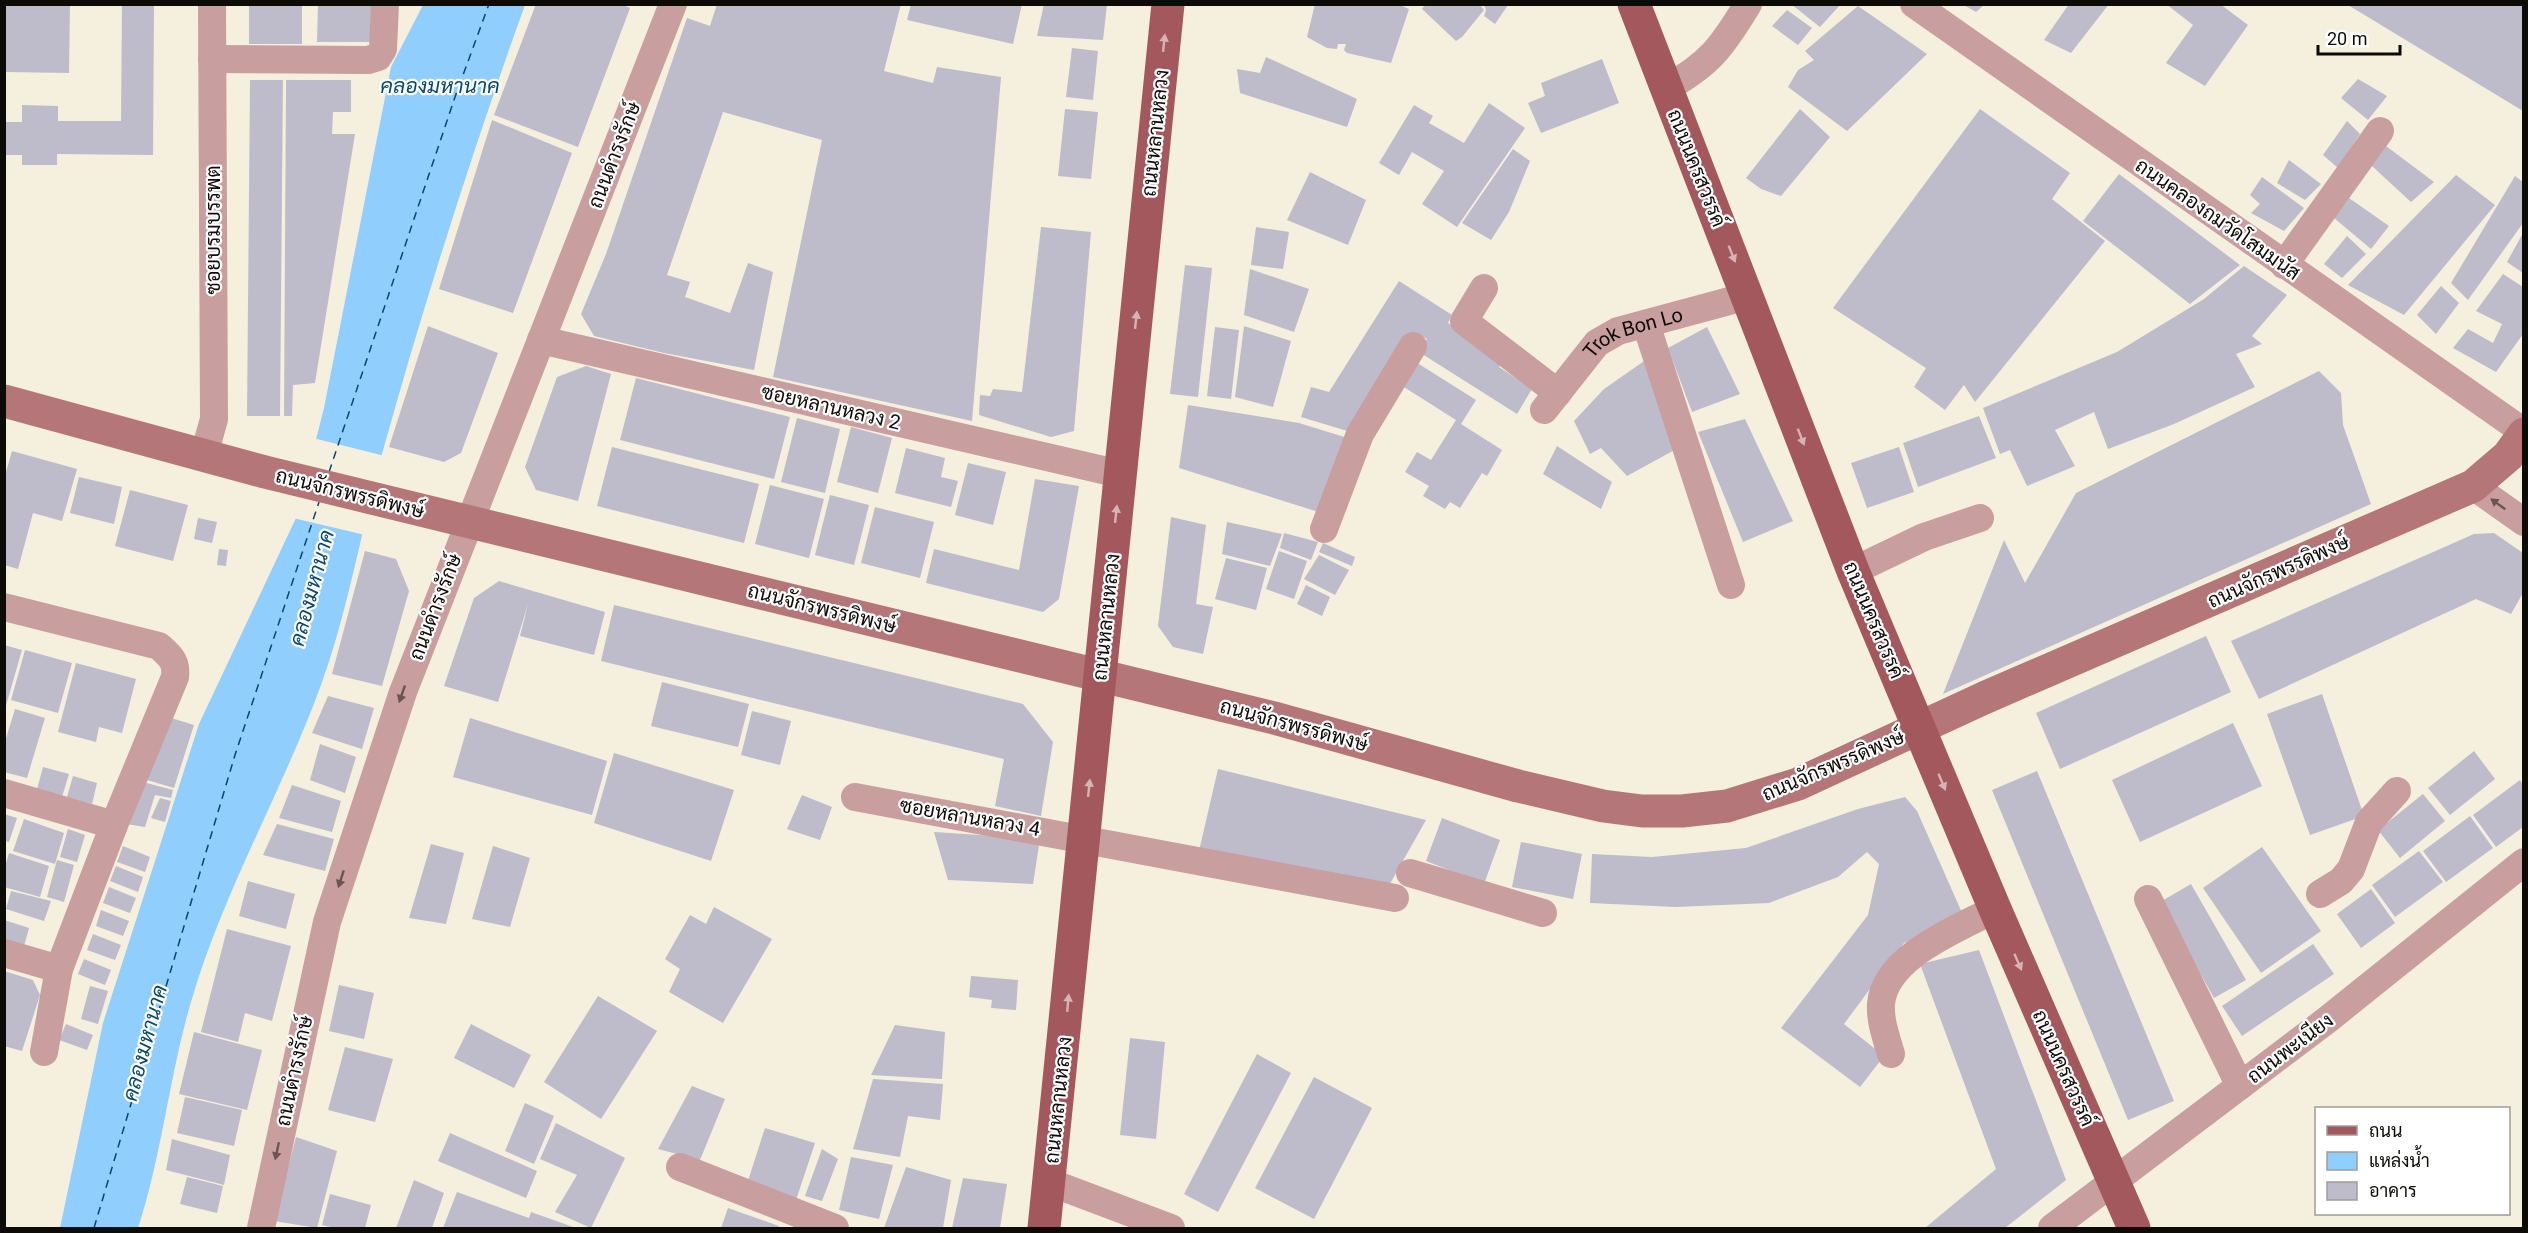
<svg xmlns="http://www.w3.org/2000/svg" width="2528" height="1233" font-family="Roboto,Sarabun,sans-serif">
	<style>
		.water { fill: #8fcefd }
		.pier { fill: #f5efde }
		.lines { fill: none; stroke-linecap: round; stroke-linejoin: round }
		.ferry { stroke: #06486e; stroke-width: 1.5; stroke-dasharray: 8 6; stroke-linecap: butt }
		.building { fill: #bebbcb }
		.minor { stroke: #c99e9f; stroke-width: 28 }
		.secondary { stroke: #b47678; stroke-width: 33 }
		.primary { stroke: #a3585d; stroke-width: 33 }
		.oneway { fill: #d6b4b6 }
		.oneway2 { fill: #6b5452 }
		.labels { text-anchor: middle; stroke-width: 4.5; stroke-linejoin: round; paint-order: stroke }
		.street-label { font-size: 20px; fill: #0d0b06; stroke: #fff }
		.water-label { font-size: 21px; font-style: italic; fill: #06486e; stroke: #fff }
	</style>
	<rect width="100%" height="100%" fill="#f5efde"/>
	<path class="water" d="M423,5H525C472,152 424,303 382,454C361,531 348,611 321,685C282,792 223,892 191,1002C169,1077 162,1155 138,1228H60L103,1023L199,724L296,518L324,408L391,67Z"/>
	<path class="pier" d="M313,438L385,456L365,535L293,518Z"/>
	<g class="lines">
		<path class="ferry" d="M329,472L455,97L489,4
			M94,1228L235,755L319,502"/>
	</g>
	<path class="building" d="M4,4H70L69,73L4,72Z
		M122,4H154L153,155L57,154V165H22V155H4V122H22V105L58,106V121H121Z
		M249,4H302V44H249Z
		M318,4H371V42H317Z
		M536,4H621L630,8L578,147L494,115Z
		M717,4H901L884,71L933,83L937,67L1001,77L972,421L773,377L822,140L723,112L667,275L690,282L685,297L730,313L748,263L773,272L754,370L664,353L594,336L581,314L606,254L687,18L710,26Z
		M911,4H1022L1013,44L907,20Z
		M1044,4H1107L1103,40L1037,36Z
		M1315,4H1398L1409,9L1391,63L1347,53L1344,50L1346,44H1338L1337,49L1327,48L1307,37Z
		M1426,4H1479L1484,10L1462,37L1456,41L1422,9Z
		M1791,4H1841L1820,27Z
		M1962,4H1985L1976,12Z
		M2069,4H2109L2071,53L2044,40Z
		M2166,4H2220L2248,25L2205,86L2166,63L2193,25Z
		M1484,5H1508L1495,24L1484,16L1486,10Z
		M2348,5H2521L2523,6V111Z
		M1858,6L1927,54L1847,131L1788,87L1798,70L1814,60L1805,51Z
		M1787,10L1812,28L1798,45L1772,26Z
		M1072,48L1098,51L1093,100L1066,97Z
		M1266,57L1357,99L1347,127L1240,93L1237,69L1260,73Z
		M1602,59L1619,103L1541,133L1528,103L1545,96L1541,83Z
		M2358,79L2387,96L2368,120L2341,98Z
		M250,80H283L280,416H247Z
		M286,80H351V112H333L332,134H355L315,383L293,385L292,416H284Z
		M1489,103L1525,128L1457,227L1422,204L1444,171L1412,152L1399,175L1379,163L1414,105L1433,116L1429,123L1464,143Z
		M1065,109L1098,112L1091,179L1058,176Z
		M1800,109L1830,137L1781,196L1761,189L1746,178Z
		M1980,109L2070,173L2052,199L2105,241L1975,402L1964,385L1945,410L1914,387L1926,368L1833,308Z
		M492,120L572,153L513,313L439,289Z
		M2347,121L2360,134L2338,168L2323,155Z
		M2386,146L2434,182L2411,202L2372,166Z
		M1513,149L1530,161L1509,212L1491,240L1462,223Z
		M2289,160L2321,184L2305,200L2277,183Z
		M1310,172L1366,200L1348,245L1287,220Z
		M2119,174L2240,265L2190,304L2083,221Z
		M2456,175L2495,205L2404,315L2348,285Z
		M2515,176L2523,182V223L2468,300L2451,283Z
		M2262,177L2304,208L2284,231L2251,213L2260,204L2250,195Z
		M2349,198L2389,226L2371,249L2334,218Z
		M1041,227L1091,232L1074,431L1051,437L979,415L980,395L990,396L993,389L1022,392Z
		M1256,227L1289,232L1283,269L1251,265Z
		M2523,233V273L2507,262Z
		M2347,236L2366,254L2342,278L2324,264Z
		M1185,265L1212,268L1198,397L1170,394Z
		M2244,266L2287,295L2252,336L2262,344L2236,354L2255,387L2174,424L2108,449L2094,412L2055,430L2075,466L2027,486L2010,450L2000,454L1983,408L2117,352L2204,299Z
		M1250,269L1309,289L1294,332L1244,315Z
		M2503,274L2523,287V334L2496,372L2453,348L2468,329L2493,343L2502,324L2476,311Z
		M1399,281L1452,315L1448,323L1505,358L1499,367L1532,389L1517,414L1419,352L1427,339L1416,333L1354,433L1301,417L1311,387L1329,392Z
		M2441,286L2459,303L2436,334L2417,315Z
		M428,326L498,353L461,453L444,462L389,447Z
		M1244,326L1291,341L1273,407L1235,397Z
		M1215,327L1239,330L1231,399L1207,396Z
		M1707,327L1740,394L1692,412L1668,348Z
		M1411,359L1476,400L1461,424L1502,450L1487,476L1482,473L1460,508L1450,502L1445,509L1423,496L1429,486L1405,472L1417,452L1431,460L1456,420L1396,382Z
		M1647,359L1680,447L1627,476L1601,448L1590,454L1574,421L1604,389Z
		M586,366L611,374L578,501L536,490L525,467L557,377Z
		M2319,371L2341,393L2343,425L2371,504L1943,694L2004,540L2025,583L2076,493Z
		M636,378L790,417L774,479L620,440Z
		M1188,405L1299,423L1351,439L1325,514L1179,468Z
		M1979,416L1996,458L1918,487L1903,443Z
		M797,418L840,429L825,493L781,482Z
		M1745,419L1793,521L1743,542L1698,432Z
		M851,427L892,438L878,493L837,482Z
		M1557,446L1612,482L1601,509L1543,474Z
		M612,447L759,484L744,543L597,506Z
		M1899,447L1914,492L1867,508L1851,463Z
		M906,448L945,458L941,477L958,481L951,507L895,493Z
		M12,451L77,469L62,521L33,513L18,569L4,565V479Z
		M968,463L1006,472L993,525L955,515Z
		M79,477L122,487L114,524L70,513Z
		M1035,479L1079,486L1059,599L1043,612L926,583L934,549L1019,570Z
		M770,485L824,499L809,558L755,544Z
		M130,490L188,505L173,561L115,546Z
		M830,495L869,505L854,565L815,555Z
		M875,507L934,522L920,578L861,563Z
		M1171,517L1206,525L1196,604L1213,607L1203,654L1173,647L1158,626Z
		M198,518L217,522L212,543L194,539Z
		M1227,522L1282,534L1270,566L1222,554Z
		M1284,533L1318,542L1311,560L1280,548Z
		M2494,533L2523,553V593L2511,614L2476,599L2259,699L2231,641L2474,534Z
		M1323,543L1355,557L1352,566L1319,552Z
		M219,549L228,550L226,566L217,565Z
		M365,551L396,559L409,591L382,686L332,674Z
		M1279,551L1307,561L1294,599L1266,589Z
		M1319,555L1349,570L1335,595L1304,579Z
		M1226,558L1267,568L1256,610L1215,599Z
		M499,581L605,612L594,655L520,636L528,604L498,702L444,686L474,598Z
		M1306,585L1330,597L1322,616L1297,604Z
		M614,605L1023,704L1053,742L1041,816L995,806L1004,759L601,661Z
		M2206,636L2231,692L2060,769L2036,713Z
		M4,645L22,650L5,709L4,708Z
		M25,650L72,663L58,713L11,700Z
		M76,663L136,679L122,733L99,727L96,742L58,732Z
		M662,682L749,704L738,747L651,726Z
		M2322,694L2364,816L2310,835L2267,714Z
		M328,696L374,708L362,749L312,733Z
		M15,709L45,718L27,778L4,772V745Z
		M752,711L791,721L780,765L741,755Z
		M168,717L194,725L174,788L147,780Z
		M470,718L607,761L592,815L453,777Z
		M2233,723L2262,786L2140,842L2112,780Z
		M320,744L356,757L345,793L310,780Z
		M2474,751L2495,779L2450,815L2428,788Z
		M614,753L734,790L711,861L594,823Z
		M43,767L69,774L62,797L37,789Z
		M1218,769L1426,820L1387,889L1199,851Z
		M2037,771L2174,1101L2128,1120L1992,790Z
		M73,776L97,783L92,804L67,797Z
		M2520,780L2523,785V827L2496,847L2473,815Z
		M139,781L173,790L171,798L155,795L145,827L126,824Z
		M292,785L341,801L332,832L279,818Z
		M2423,794L2445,821L2400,858L2378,830Z
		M802,795L832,807L820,840L787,829Z
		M1905,797L1917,811L1963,915L1904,943L1844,1024L1884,1056L1860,1087L1781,1028L1868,915L1879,864L1867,852L1838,877L1769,903L1676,907L1590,903L1592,854L1652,857L1746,848L1858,809Z
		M160,798L171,801L165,822L151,818Z
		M4,814L17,818L9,842L4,841Z
		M2470,816L2493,848L2446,882L2423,851Z
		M1442,818L1500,840L1484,884L1426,861Z
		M24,819L64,833L55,864L13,851Z
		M277,824L334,839L325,871L263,855Z
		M68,829L85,835L77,862L60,857Z
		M934,832L1040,839L1033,884L948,880Z
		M1521,842L1582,854L1573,899L1512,887Z
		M431,844L464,853L446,924L409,918Z
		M123,846L150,857L145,872L117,862Z
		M493,846L530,858L510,927L472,919Z
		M2262,847L2321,931L2261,973L2203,888Z
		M2419,851L2443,882L2395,917L2372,885Z
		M9,853L49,866L40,897L4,887V870Z
		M57,860L74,865L64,902L47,897Z
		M116,866L143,877L138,892L110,881Z
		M248,881L295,894L286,929L239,916Z
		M2191,884L2246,980L2214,998L2160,902Z
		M109,887L136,898L130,913L103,903Z
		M2371,889L2395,923L2361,948L2337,914Z
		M11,891L51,901L44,921L6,909Z
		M714,907L772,939L723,1023L669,992L680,969L665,959L690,915L706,924Z
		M101,910L129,921L123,936L96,926Z
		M4,920L29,928L23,950L4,944Z
		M227,929L291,946L272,1021L245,1013L238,1042L201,1032Z
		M93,934L121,945L115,960L87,950Z
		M2313,944L2334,974L2242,1036L2222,1006Z
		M1979,950L2066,1180L2005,1228H1925L1996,1169L1920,964Z
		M84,959L111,970L105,985L78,974Z
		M4,971L33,980L40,995L22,1051L4,1046Z
		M971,976L1018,980L1016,1010L991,1008L992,1000L969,997Z
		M339,985L374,993L364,1039L329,1031Z
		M90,986L108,991L98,1024L81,1019Z
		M598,996L657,1031L601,1119L544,1082Z
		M66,1024L93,1035L87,1050L59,1040Z
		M471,1024L531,1055L514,1088L454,1058Z
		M895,1025L945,1032L942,1079L871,1075Z
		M194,1032L262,1050L247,1110L179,1094Z
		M1130,1038L1165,1042L1156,1139L1120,1135Z
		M345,1047L393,1059L375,1122L328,1110Z
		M1257,1054L1291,1073L1218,1212L1184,1194Z
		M1314,1077L1372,1108L1314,1219L1255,1188Z
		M873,1079L943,1084L940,1120L908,1116L900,1157L853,1149Z
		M692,1086L725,1099L700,1160L658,1149Z
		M185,1097L242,1110L234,1146L177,1133Z
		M525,1103L554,1116L534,1164L505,1151Z
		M556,1123L625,1158L591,1228L555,1212L577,1175L540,1159Z
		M765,1128L815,1143L795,1203L746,1187Z
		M450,1133L537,1171L526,1198L438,1161Z
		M296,1137L337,1151L317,1228L274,1221Z
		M172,1139L230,1155L224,1185L166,1170Z
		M822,1149L838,1159L822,1201L805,1196Z
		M851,1157L893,1165L879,1219L839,1210Z
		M906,1167L951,1180L943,1228H884Z
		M187,1177L223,1186L217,1213L180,1204Z
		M963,1178L1007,1184L1000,1228H952Z
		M414,1180L444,1193L432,1228H396Z
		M457,1192L529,1218L531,1212L576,1228H443Z
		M330,1194L371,1205L365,1228H335L322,1225Z
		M728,1208L779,1226L778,1228H721Z"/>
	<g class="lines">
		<g class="minor">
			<path d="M1914,4L2524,432"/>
			<path d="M212,59L368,60L378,57L383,49L385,4"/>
			<path d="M1665,89C1710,64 1722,47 1748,4"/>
			<path d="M2284,265L2380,131"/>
			<path d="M1484,288L1464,321L1558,393"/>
			<path d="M1646,324L1731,585"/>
			<path d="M541,340L1120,474"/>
			<path id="s1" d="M1544,410L1597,343L1618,331L1748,296"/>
			<path d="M204,455L214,419L212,4"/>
			<path d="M2473,486L2524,522"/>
			<path d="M1324,529L1360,434L1413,346"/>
			<path d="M1853,571L1924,537L1980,518"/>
			<path d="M4,607L159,646C170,656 177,661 175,677L114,825L59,969L44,1052"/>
			<path d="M4,793L114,825"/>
			<path d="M855,797L1395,898"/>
			<path d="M1410,873L1543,913"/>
			<path d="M2320,894L2341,881L2351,869L2369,822L2397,791"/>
			<path d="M2148,899L2240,1086"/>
			<path d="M4,953L59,969"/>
			<path d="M1891,1054C1886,1037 1880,1021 1881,1004C1885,956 1958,929 1995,909"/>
			<path d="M680,1167L835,1228"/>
			<path d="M1049,1182L1171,1228"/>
			<path d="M261,1228L327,922L403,692L673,4"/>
			<path d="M2052,1228L2327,1020L2524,862"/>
		</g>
		<path class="secondary" d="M4,401L265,472L1274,718L1518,786L1603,806L1642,811H1682L1727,806L1798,784L1984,698L2473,486L2508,456L2524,434"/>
		<path class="primary" d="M1634,4L1853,571L1995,909L2134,1228
			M1044,1228L1168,4"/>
	</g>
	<defs><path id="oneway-solid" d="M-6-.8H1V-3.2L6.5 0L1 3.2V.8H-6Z" transform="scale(1.5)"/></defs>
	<g class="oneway">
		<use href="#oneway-solid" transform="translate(1164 43) rotate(-84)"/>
		<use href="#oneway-solid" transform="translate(1732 254) rotate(68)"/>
		<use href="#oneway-solid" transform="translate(1136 320) rotate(-84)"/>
		<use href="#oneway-solid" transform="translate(1801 437) rotate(69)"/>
		<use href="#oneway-solid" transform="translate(1116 514) rotate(-84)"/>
		<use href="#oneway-solid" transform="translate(1942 782) rotate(67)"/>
		<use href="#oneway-solid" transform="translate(1089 788) rotate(-84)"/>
		<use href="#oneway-solid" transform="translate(2018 962) rotate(66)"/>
		<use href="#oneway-solid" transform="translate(1068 1003) rotate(-85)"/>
	</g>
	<g class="oneway2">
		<use href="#oneway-solid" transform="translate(2498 504) rotate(-144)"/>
		<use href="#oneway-solid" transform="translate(402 694) rotate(109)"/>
		<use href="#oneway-solid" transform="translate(341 879) rotate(108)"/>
		<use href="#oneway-solid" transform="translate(277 1151) rotate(102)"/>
	</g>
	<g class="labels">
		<g class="street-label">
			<text transform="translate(1155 133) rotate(-84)" y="7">ถนนหลานหลวง</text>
			<text transform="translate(614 155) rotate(-69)" y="7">ถนนดำรงรักษ์</text>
			<text transform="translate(1697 168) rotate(68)" y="7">ถนนนครสวรรค์</text>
			<text transform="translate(2218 219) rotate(35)" y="7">ถนนคลองถมวัดโสมมนัส</text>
			<text transform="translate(213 230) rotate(-90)" y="7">ซอยบรมบรรพต</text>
			<text dy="7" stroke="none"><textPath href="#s1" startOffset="123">Trok Bon Lo</textPath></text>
			<text transform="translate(831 407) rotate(13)" y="7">ซอยหลานหลวง 2</text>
			<text transform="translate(350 493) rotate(14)" y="7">ถนนจักรพรรดิพงษ์</text>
			<text transform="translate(2278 571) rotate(-24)" y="7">ถนนจักรพรรดิพงษ์</text>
			<text transform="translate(435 607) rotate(-69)" y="7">ถนนดำรงรักษ์</text>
			<text transform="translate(822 608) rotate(14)" y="7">ถนนจักรพรรดิพงษ์</text>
			<text transform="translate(1106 617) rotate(-84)" y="7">ถนนหลานหลวง</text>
			<text transform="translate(1874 620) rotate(67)" y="7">ถนนนครสวรรค์</text>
			<text transform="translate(1294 725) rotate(15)" y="7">ถนนจักรพรรดิพงษ์</text>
			<text transform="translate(1833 765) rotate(-23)" y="7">ถนนจักรพรรดิพงษ์</text>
			<text transform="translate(970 817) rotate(10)" y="7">ซอยหลานหลวง 4</text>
			<text transform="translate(2290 1048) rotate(-37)" y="7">ถนนพะเนียง</text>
			<text transform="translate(2064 1068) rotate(66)" y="7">ถนนนครสวรรค์</text>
			<text transform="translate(294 1071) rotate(-78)" y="7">ถนนดำรงรักษ์</text>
			<text transform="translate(1058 1100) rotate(-84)" y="7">ถนนหลานหลวง</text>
		</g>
		<g class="water-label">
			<text x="440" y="93">คลองมหานาค</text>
			<text transform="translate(312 588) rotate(-75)" y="7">คลองมหานาค</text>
			<text transform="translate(145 1043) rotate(-75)" y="7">คลองมหานาค</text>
		</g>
	</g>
	<rect width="2528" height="1233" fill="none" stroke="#0d0b06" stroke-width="12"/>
	<rect x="2315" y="1107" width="195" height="108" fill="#ffffff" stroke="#9e9d9b" stroke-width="1.5"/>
	<rect x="2327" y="1126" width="30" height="9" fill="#a3585d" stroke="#9e9d9b" stroke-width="1.5"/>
	<text x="2369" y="1137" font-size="18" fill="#0d0b06">ถนน</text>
	<rect x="2327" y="1152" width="30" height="18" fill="#8fcefd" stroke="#9e9d9b" stroke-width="1.5"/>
	<text x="2369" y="1167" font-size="18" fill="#0d0b06">แหล่งน้ำ</text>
	<rect x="2327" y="1182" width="30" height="18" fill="#bebbcb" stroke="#9e9d9b" stroke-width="1.5"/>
	<text x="2369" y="1197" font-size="18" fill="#0d0b06">อาคาร</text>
	<path d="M2318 45v9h82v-9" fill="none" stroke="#0d0b06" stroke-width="3"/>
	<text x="2327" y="45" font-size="18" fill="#0d0b06" stroke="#ffffff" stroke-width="4.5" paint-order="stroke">20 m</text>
</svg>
